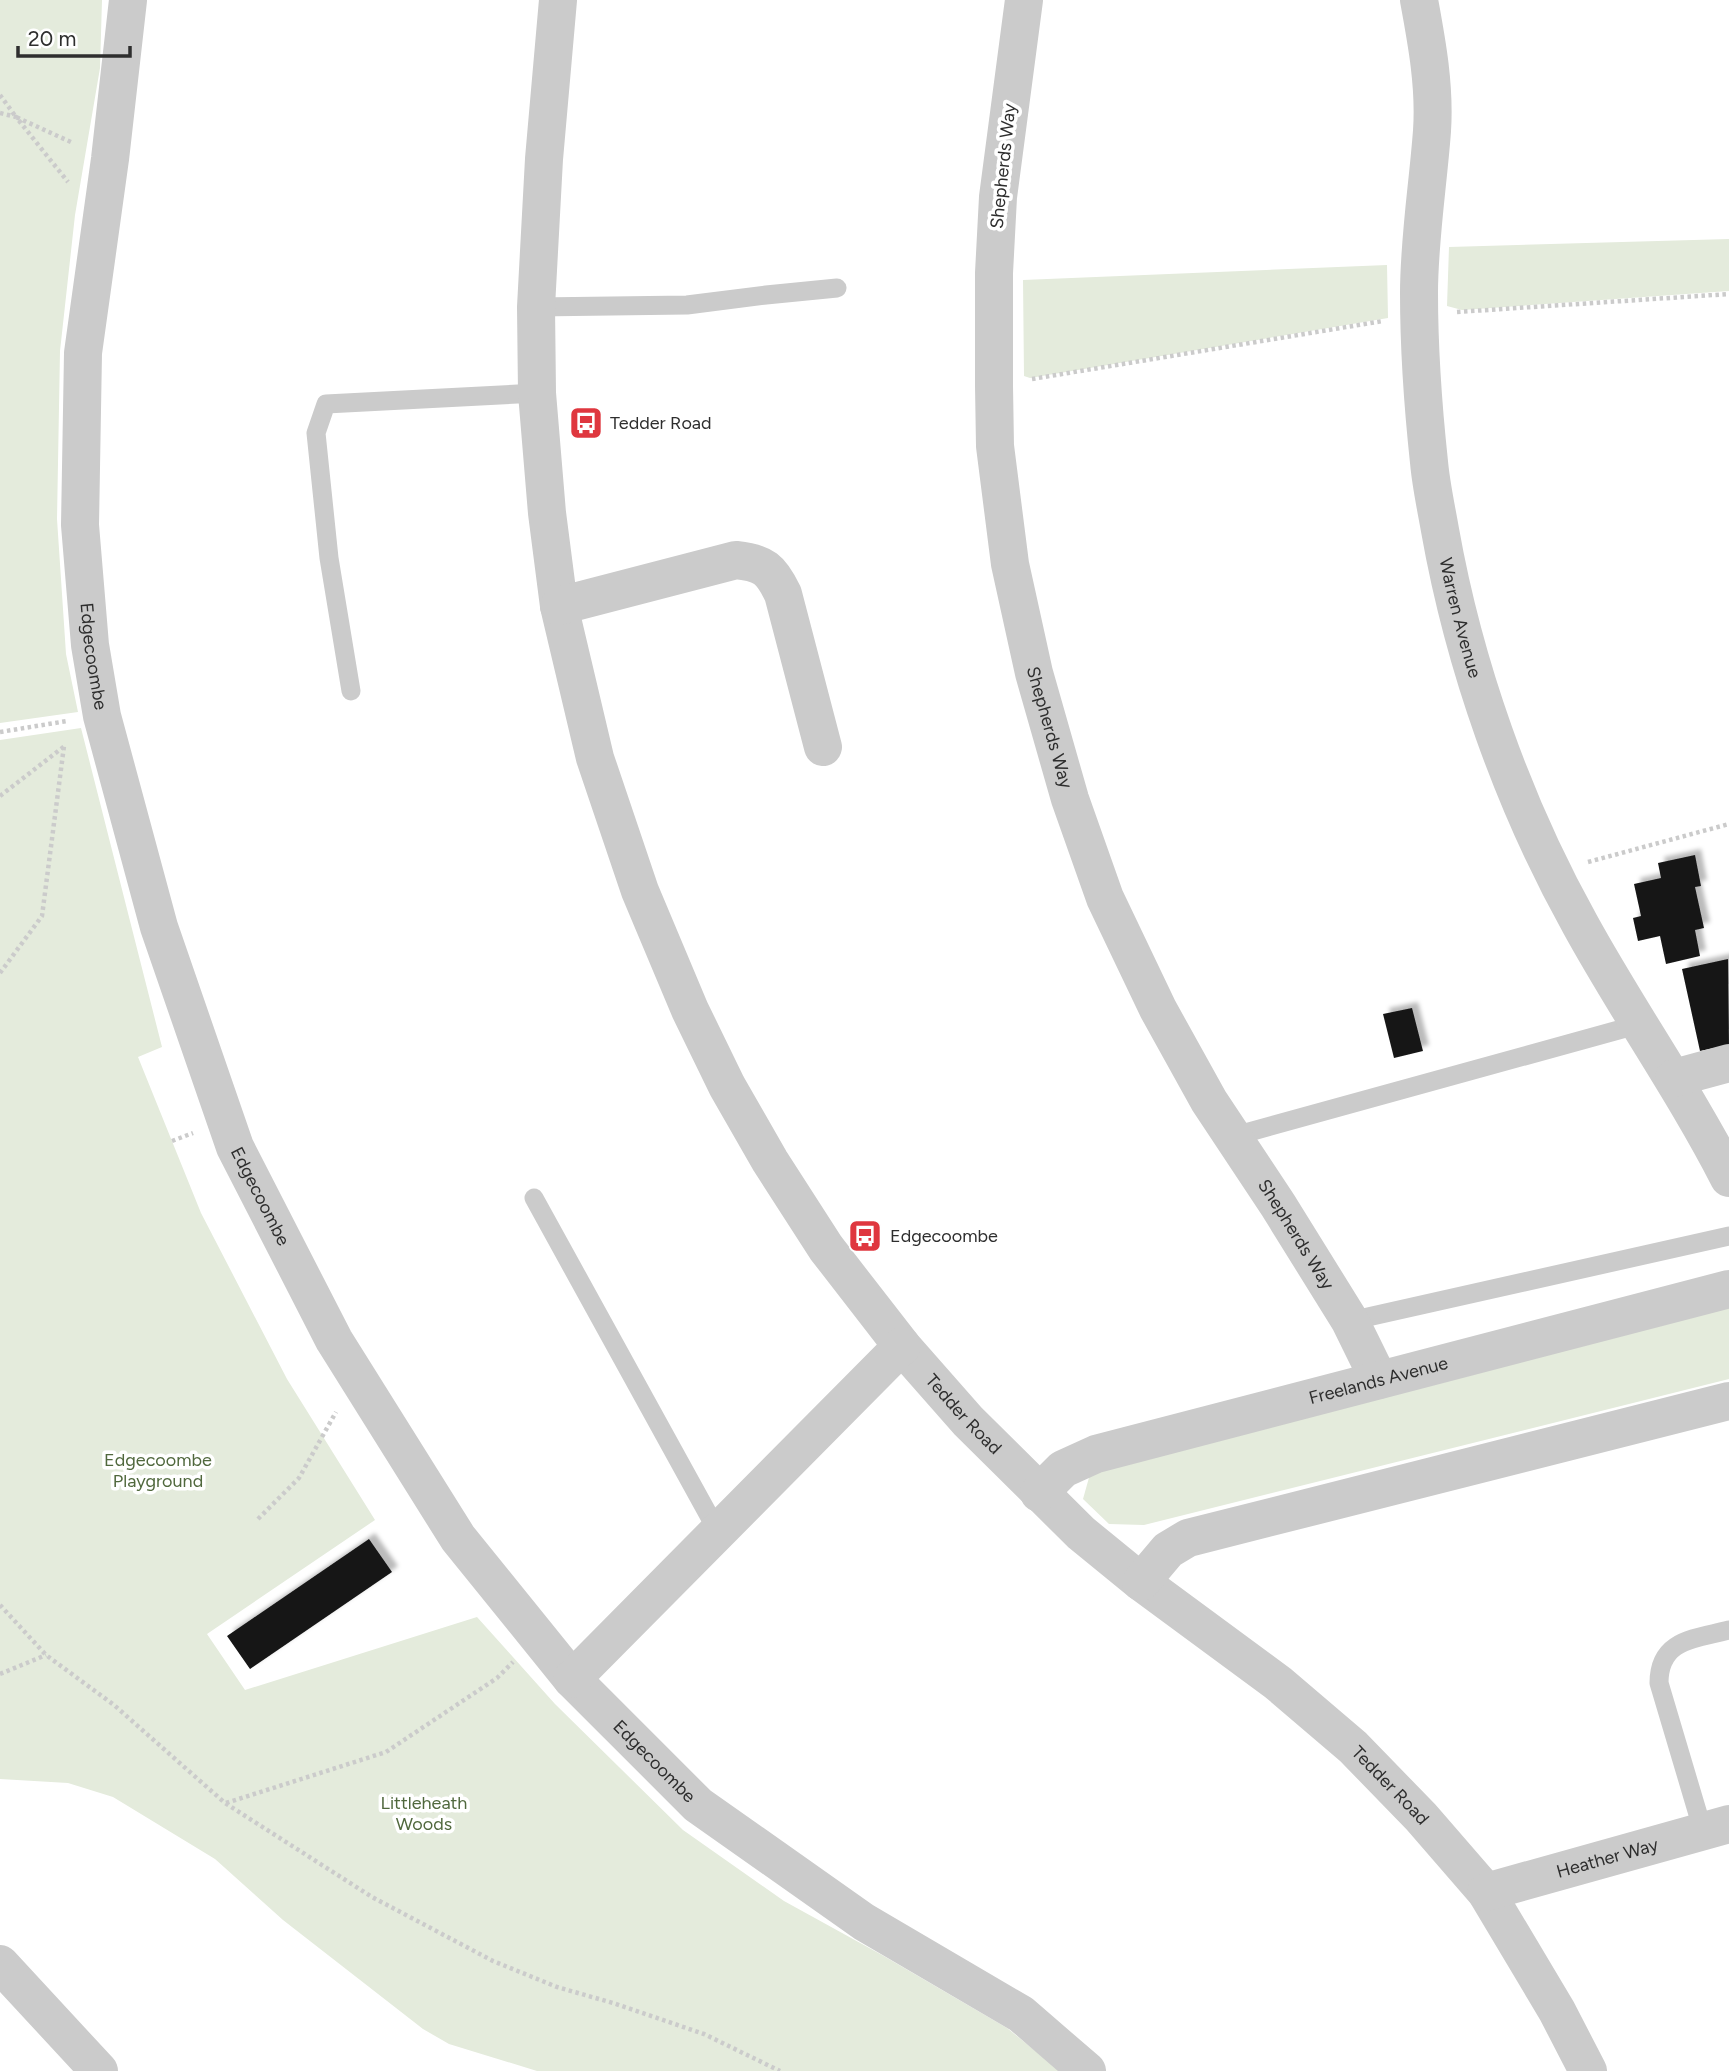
<svg xmlns="http://www.w3.org/2000/svg" width="1729" height="2071" font-family="Figtree,sans-serif">
	<style>
		.green { fill: #e4ebdc }
		.building { fill: #151515; filter: url(#shadow) }
		.lines { fill: none; stroke-linecap: round; stroke-linejoin: round }
		.path { stroke: #cbcbcb; stroke-width: 4.5; stroke-dasharray: 3.5 3.5; stroke-linecap: butt }
		.service { stroke: #cbcbcb; stroke-width: 19 }
		.minor { stroke: #cbcbcb; stroke-width: 38 }
		.labels { text-anchor: middle; stroke-width: 7; stroke-linejoin: round; paint-order: stroke }
		.street-label { font-size: 18px; fill: #2e2e2e; stroke: #fff }
		.poi-label { font-size: 18px; fill: #2e2e2e; stroke: #fff; text-anchor: start }
		.park-label { font-size: 18px; fill: #50683d; stroke: #fff }
	</style>
	<defs>
		<filter id="shadow"><feDropShadow dx="6" dy="-6" stdDeviation="2" flood-color="#0004"/></filter>
	</defs>
	<rect width="100%" height="100%" fill="#fff"/>
	<path class="green" d="M0,0H102L100,68L75,215L60,351L57,519L66,654L78,712L0,723Z
		M1729,239V291L1462,310L1447,306L1449,247Z
		M1387,265L1388,318L1030,378L1024,376L1023,280Z
		M81,728L162,1047L138,1057L201,1213L287,1379L375,1520L207,1634L245,1690L477,1617L555,1704L683,1830L784,1901L882,1955L1007,2028L1060,2071H537L449,2044L423,2029L283,1920L215,1859L113,1797L68,1783L0,1779V740Z
		M1729,1302V1379L1144,1525L1109,1524L1083,1499L1090,1474Z"/>
	<path class="building" d="M1695,855L1701,886L1695,887L1704,928L1695,930L1700,956L1666,964L1660,936L1638,941L1633,918L1641,916L1634,884L1661,878L1658,863Z
		M1728,959L1729,1045L1700,1051L1682,969Z
		M1412,1008L1423,1051L1394,1058L1383,1014Z
		M369,1539L392,1572L250,1669L227,1636Z"/>
	<g class="lines">
		<path class="path" d="M0,95L16,117L73,143
			M0,113L16,117L68,182
			M1457,312L1729,294
			M1032,379L1383,321
			M0,732L67,721
			M0,796L66,745
			M1588,862L1729,824
			M0,973L42,916L64,746
			M172,1141L193,1133
			M258,1519L299,1478L336,1412
			M0,1605L46,1655L114,1705L225,1803L372,1897L493,1961L557,1987L613,2003L704,2034L780,2071
			M0,1674L46,1655
			M226,1803L386,1752L497,1678L513,1662"/>
		<path class="service" d="M536,307L687,305L766,295L837,288
			M351,691L329,558L316,433L326,404L537,393
			M1231,1137L1640,1024
			M534,1198L718,1532
			M1350,1321L1729,1236
			M1703,1831L1659,1683C1659,1639 1695,1639 1729,1630"/>
		<g class="minor">
			<path id="s1" d="M128,0L110,159L83,353L80,525L90,645L102,716L159,927L235,1147L334,1340L458,1538L572,1679L698,1805L864,1922L1021,2014L1087,2071"/>
			<path id="s2" d="M558,0L544,159L536,307L537,393L547,513L559,606L595,758L640,891L690,1010L727,1086L770,1161L826,1248L902,1346L968,1421L1081,1533L1141,1582L1278,1683L1353,1747L1421,1817L1486,1892L1557,2011L1588,2071"/>
			<path id="s3" d="M1024,0L998,197L994,273V386L995,446L1010,564L1034,673L1070,799L1105,898L1158,1009L1209,1101L1278,1205L1350,1321L1379,1380"/>
			<path id="s4" d="M1419,0C1427,43 1435,87 1432,131C1428,185 1419,239 1419,293C1419,349 1423,406 1429,462C1431,485 1436,507 1440,530C1464,665 1513,804 1580,924C1627,1010 1684,1090 1729,1178"/>
			<path d="M559,606L736,560C764,563 771,569 783,594L823,747"/>
			<path d="M1674,1078L1729,1063"/>
			<path id="s5" d="M1039,1493L1063,1469L1096,1454L1729,1289"/>
			<path d="M1141,1582L1168,1550L1188,1538L1729,1401"/>
			<path d="M572,1679L902,1346"/>
			<path id="s6" d="M1486,1892L1729,1824"/>
			<path d="M0,1964L99,2071"/>
		</g>
	</g>
	<defs>
		<symbol id="bus-square" viewBox="-11 -11 22 22"><rect x="-9" y="-9" width="18" height="18" rx="4" fill="#df373f" stroke="#fff"/><path d="M-5-6H5V4H4V6H2V4H-2V6H-4V4H-5ZM-3.5-4V0h7V-4ZM-3.5 1.2v1.5H-2V1.2ZM2 1.2v1.5H3.5V1.2Z" fill="#fff"/></symbol>
	</defs>
	<g fill-rule="evenodd">
		<use href="#bus-square" x="567" y="404" width="38" height="38"/>
		<use href="#bus-square" x="846" y="1217" width="38" height="38"/>
	</g>
	<g class="labels">
		<g class="street-label">
			<text transform="translate(1003 166) rotate(-84)" y="6">Shepherds Way</text>
			<text dy="6" stroke="none"><textPath href="#s4" startOffset="623">Warren Avenue</textPath></text>
			<text dy="6" stroke="none"><textPath href="#s1" startOffset="660">Edgecoombe</textPath></text>
			<text dy="6" stroke="none"><textPath href="#s3" startOffset="735">Shepherds Way</textPath></text>
			<text dy="6" stroke="none"><textPath href="#s1" startOffset="1227">Edgecoombe</textPath></text>
			<text dy="6" stroke="none"><textPath href="#s3" startOffset="1302">Shepherds Way</textPath></text>
			<text dy="6" stroke="none"><textPath href="#s5" startOffset="362">Freelands Avenue</textPath></text>
			<text dy="6" stroke="none"><textPath href="#s2" startOffset="1524">Tedder Road</textPath></text>
			<text dy="6" stroke="none"><textPath href="#s1" startOffset="1920">Edgecoombe</textPath></text>
			<text dy="6" stroke="none"><textPath href="#s2" startOffset="2091">Tedder Road</textPath></text>
			<text dy="6" stroke="none"><textPath href="#s6" startOffset="126">Heather Way</textPath></text>
		</g>
		<g class="poi-label">
			<text x="610" y="429">Tedder Road</text>
			<text x="890" y="1242">Edgecoombe</text>
		</g>
		<g class="park-label">
			<text x="158" y="1466">Edgecoombe<tspan x="158" dy="21">Playground</tspan></text>
			<text x="424" y="1809">Littleheath<tspan x="424" dy="21">Woods</tspan></text>
		</g>
	</g>
	<path d="M18 46v10h112v-10" fill="none" stroke="#2e2e2e" stroke-width="3.5"/>
	<text x="28" y="46" font-size="21" fill="#2e2e2e" stroke="#ffffff" stroke-width="5" paint-order="stroke">20 m</text>
</svg>
